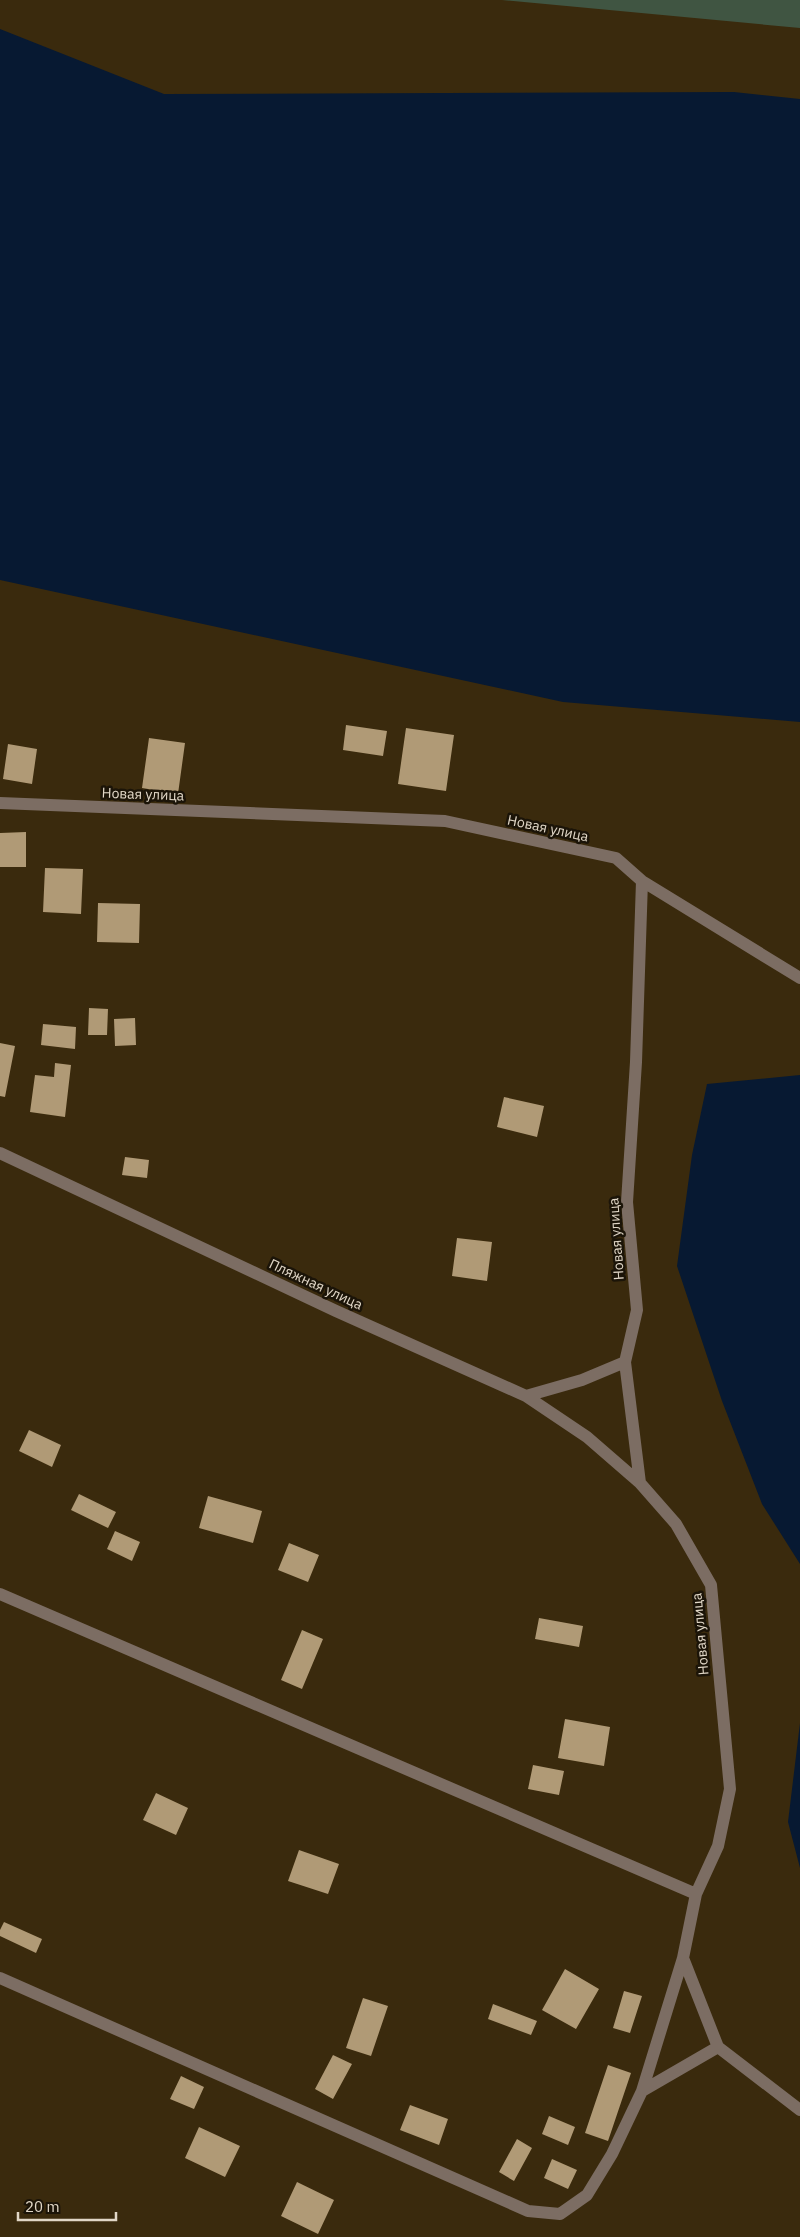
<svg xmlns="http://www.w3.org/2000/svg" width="800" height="2237" font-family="'IBM Plex Sans',sans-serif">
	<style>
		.green { fill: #405542 }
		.water { fill: #071932 }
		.building { fill: #b09a76 }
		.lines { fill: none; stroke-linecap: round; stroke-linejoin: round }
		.minor { stroke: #7c6d63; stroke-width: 12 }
		.labels { text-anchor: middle; stroke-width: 5; stroke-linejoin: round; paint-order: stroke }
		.street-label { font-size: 14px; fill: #e1d7c7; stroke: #1b1408 }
	</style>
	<rect width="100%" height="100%" fill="#3a2a0d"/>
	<path class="green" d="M501,0H800V28L502,0Z"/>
	<path class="water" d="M0,29L164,94L734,92L800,99V722L563,702L0,580Z
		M800,1075V1564L762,1504L722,1401L677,1266L692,1155L707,1084Z
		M800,1723V1868L788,1822Z"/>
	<path class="building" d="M346,725L387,731L383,756L343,750Z
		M406,728L454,735L446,791L398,784Z
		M149,738L185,743L178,794L142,788Z
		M8,744L37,749L32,784L3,779Z
		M26,832V867H0V833Z
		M45,868L83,869L81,914L43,912Z
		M98,903L140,904L139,943L97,942Z
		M89,1008L108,1009L107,1035H88Z
		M135,1018L136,1045L115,1046L114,1019Z
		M43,1024L76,1027L75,1049L41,1045Z
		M0,1043L15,1046L5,1097L0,1096Z
		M55,1063L71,1065L65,1117L30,1112L35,1075L54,1077Z
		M504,1097L544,1106L537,1137L497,1127Z
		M125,1157L149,1160L147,1178L122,1175Z
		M457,1238L492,1242L487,1281L452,1276Z
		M29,1430L61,1445L52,1467L19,1451Z
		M79,1494L116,1512L108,1528L71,1510Z
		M208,1496L262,1511L253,1543L199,1528Z
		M115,1531L140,1542L132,1561L107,1549Z
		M289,1543L319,1555L308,1582L278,1570Z
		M539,1618L583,1626L579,1647L535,1639Z
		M302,1630L323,1639L302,1689L281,1680Z
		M565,1719L610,1727L604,1766L558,1758Z
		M533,1765L564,1771L559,1795L528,1789Z
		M156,1793L188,1808L176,1835L143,1820Z
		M299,1850L339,1864L328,1894L288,1881Z
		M4,1922L42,1939L36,1953L0,1936V1930Z
		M565,1969L599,1989L576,2029L542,2010Z
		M624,1991L642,1996L630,2033L613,2028Z
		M363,1998L388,2006L371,2056L346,2048Z
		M493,2004L537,2021L531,2035L488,2019Z
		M333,2055L352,2064L333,2099L315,2089Z
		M608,2065L631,2073L608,2141L585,2133Z
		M181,2076L204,2087L194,2109L170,2099Z
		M410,2105L448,2119L439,2145L400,2130Z
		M549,2116L575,2127L568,2145L542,2134Z
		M199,2127L240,2146L225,2177L185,2158Z
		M517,2139L532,2148L514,2181L499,2172Z
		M552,2159L577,2170L568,2189L544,2178Z
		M297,2182L334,2200L318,2234L281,2216Z"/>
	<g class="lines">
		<path class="minor" d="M0,803L445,821L616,858L642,881L800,978
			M642,881L636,1062L627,1202L637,1310L625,1362L640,1483L676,1524L711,1585L730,1789L718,1846L696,1894L683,1958L718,2047L800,2110
			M0,1153L336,1311L526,1396L582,1380L625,1362
			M526,1396L587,1437L640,1483
			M0,1594L696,1894
			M0,1978L528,2211L560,2214L587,2195L612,2154L642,2091L718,2047
			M642,2091L683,1958"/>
	</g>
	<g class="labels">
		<g class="street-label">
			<text transform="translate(143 794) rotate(2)" y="5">Новая улица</text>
			<text transform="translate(548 828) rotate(12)" y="5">Новая улица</text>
			<text transform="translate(616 1239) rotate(-94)" y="5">Новая улица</text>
			<text transform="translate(316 1284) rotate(25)" y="5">Пляжная улица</text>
			<text transform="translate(700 1634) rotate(-95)" y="5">Новая улица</text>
		</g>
	</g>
	<path d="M18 2212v8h98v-8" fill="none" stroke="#e1d7c7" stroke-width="2.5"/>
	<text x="25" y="2212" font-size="15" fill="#e1d7c7" stroke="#1b1408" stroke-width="4" paint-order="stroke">20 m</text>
</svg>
